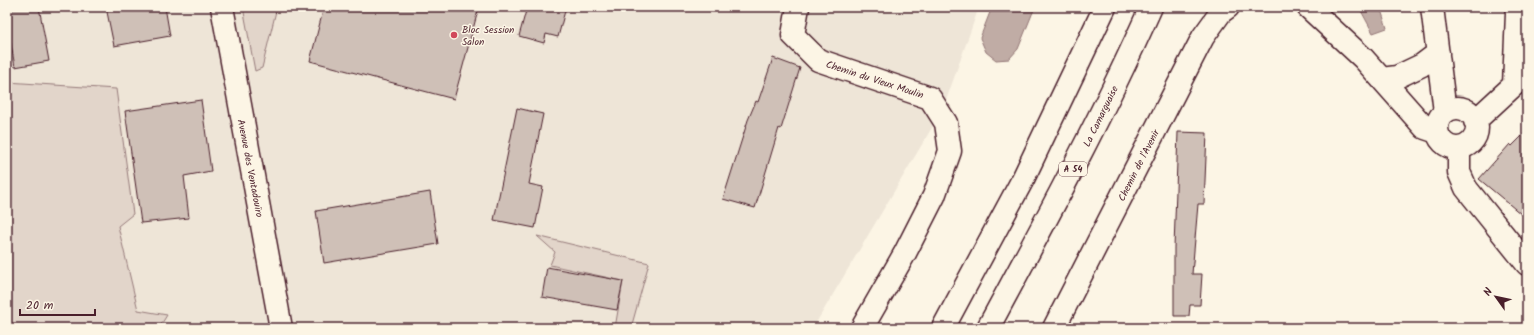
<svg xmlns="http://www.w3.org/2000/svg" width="1534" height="335" font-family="Kalam,sans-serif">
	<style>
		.built { fill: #eee5d7 }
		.green { fill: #e2d5ca; stroke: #967a7a }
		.water { fill: #c0aca5; stroke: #917474 }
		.building { fill: #cfc0b7; stroke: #4a1f2b }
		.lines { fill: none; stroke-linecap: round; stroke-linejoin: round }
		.minor-casing { stroke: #4a1f2b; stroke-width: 25 }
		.highway-casing { stroke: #4a1f2b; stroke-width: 25 }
		.minor { stroke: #fcf5e5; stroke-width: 22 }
		.highway { stroke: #fcf5e5; stroke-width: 22 }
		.poi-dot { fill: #d1495b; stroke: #fcf5e5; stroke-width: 1.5 }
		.labels { text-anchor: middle; stroke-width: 3; stroke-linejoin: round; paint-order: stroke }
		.shield { fill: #fcf5e5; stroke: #7f5f63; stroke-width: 1 }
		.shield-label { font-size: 9px; font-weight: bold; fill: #4a1f2b }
		.poi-label { font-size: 10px; fill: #4a1f2b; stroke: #fcf5e5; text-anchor: start }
		.street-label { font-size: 10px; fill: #4a1f2b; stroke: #fcf5e5 }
	</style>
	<rect width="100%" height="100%" fill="#fcf5e5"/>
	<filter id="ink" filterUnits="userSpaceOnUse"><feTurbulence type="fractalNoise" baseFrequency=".025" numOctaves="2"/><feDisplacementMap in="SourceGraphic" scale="8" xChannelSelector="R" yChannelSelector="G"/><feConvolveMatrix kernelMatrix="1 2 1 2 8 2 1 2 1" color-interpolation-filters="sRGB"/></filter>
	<g filter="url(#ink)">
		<path class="built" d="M7,7H979L943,109L813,328H7Z"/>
		<path class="green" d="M243,7H277L262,68L255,71Z
			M7,82L116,89L133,214L118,226L138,310L167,315L159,328H7Z
			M537,236L649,263L631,328H615L623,281L550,265L555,252Z"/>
		<path class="water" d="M992,7H1035L1018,49L1009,59L996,60L986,52L980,38Z
			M1359,7H1380L1387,28L1373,33Z"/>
		<path class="building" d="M7,7H39L49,61L15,67L7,22Z
			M106,7H165L170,36L114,46Z
			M324,7H479L454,99L310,61Z
			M527,7H566L558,37L546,34L544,43L519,36Z
			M773,58L800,68L781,129L779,128L755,208L723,199L748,120L756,101L758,102Z
			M201,100L211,171L184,176L189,218L141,223L125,111Z
			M517,108L543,114L529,184L543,187L535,228L494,220Z
			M1527,131V219L1479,179L1510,144L1512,146Z
			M1178,132L1207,133L1204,204H1198L1192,274H1202L1200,305H1190L1189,316H1174V248Z
			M430,192L438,244L324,263L316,211Z
			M547,267L623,281L617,310L542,297Z"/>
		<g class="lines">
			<defs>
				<path id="minor" d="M222,7L281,328
					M798,7L793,35L818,60L930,98L946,123L950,151L934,196L905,253L862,328
					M1308,7L1363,58L1425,128L1437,132
					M1432,7L1445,112
					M1382,79L1397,77L1422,65L1438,53
					M1437 128a20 20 0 1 1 40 0a20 20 0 1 1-40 0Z
					M1475,121L1514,85L1517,13L1516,7
					M1459,148V172L1466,188L1527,264
					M1054,328L1203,37L1221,12L1228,7"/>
				<path id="highway" d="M943,328L1023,179L1105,7
					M988,328C1045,222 1102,117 1151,7"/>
			</defs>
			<use href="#minor" class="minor-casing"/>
			<use href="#highway" class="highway-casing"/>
			<use href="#minor" class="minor"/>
			<use href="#highway" class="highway"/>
		</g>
	</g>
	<circle class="poi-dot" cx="454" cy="35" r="4"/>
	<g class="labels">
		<rect class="shield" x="1059" y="162" width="28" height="14" rx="3"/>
		<g class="shield-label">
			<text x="1073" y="172">A 54</text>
		</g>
		<g class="poi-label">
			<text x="462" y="33">Bloc Session<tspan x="462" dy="12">Salon</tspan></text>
		</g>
		<g class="street-label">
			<text transform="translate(875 79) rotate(18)" y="4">Chemin du Vieux Moulin</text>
			<text transform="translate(1100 116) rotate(-64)" y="4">La Camarguaise</text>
			<text transform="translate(1138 165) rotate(-63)" y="4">Chemin de l'Avenir</text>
			<text transform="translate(251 168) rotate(79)" y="4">Avenue des Ventadouïro</text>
		</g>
	</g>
	<rect width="1534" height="335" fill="none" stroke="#fcf5e5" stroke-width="24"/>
	<rect x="12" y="12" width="1510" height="311" fill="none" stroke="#4a1f2b" stroke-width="1.5" filter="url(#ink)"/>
	<g transform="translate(1496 297) rotate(303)" stroke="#fcf5e5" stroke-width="3" paint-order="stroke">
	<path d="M0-3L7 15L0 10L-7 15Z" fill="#4a1f2b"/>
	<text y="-6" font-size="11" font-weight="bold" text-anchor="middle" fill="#4a1f2b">N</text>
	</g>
	<path d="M20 309v6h75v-6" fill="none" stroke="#4a1f2b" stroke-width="2"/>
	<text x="26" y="309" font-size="12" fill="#4a1f2b" stroke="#fcf5e5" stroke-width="3" paint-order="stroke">20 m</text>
</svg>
